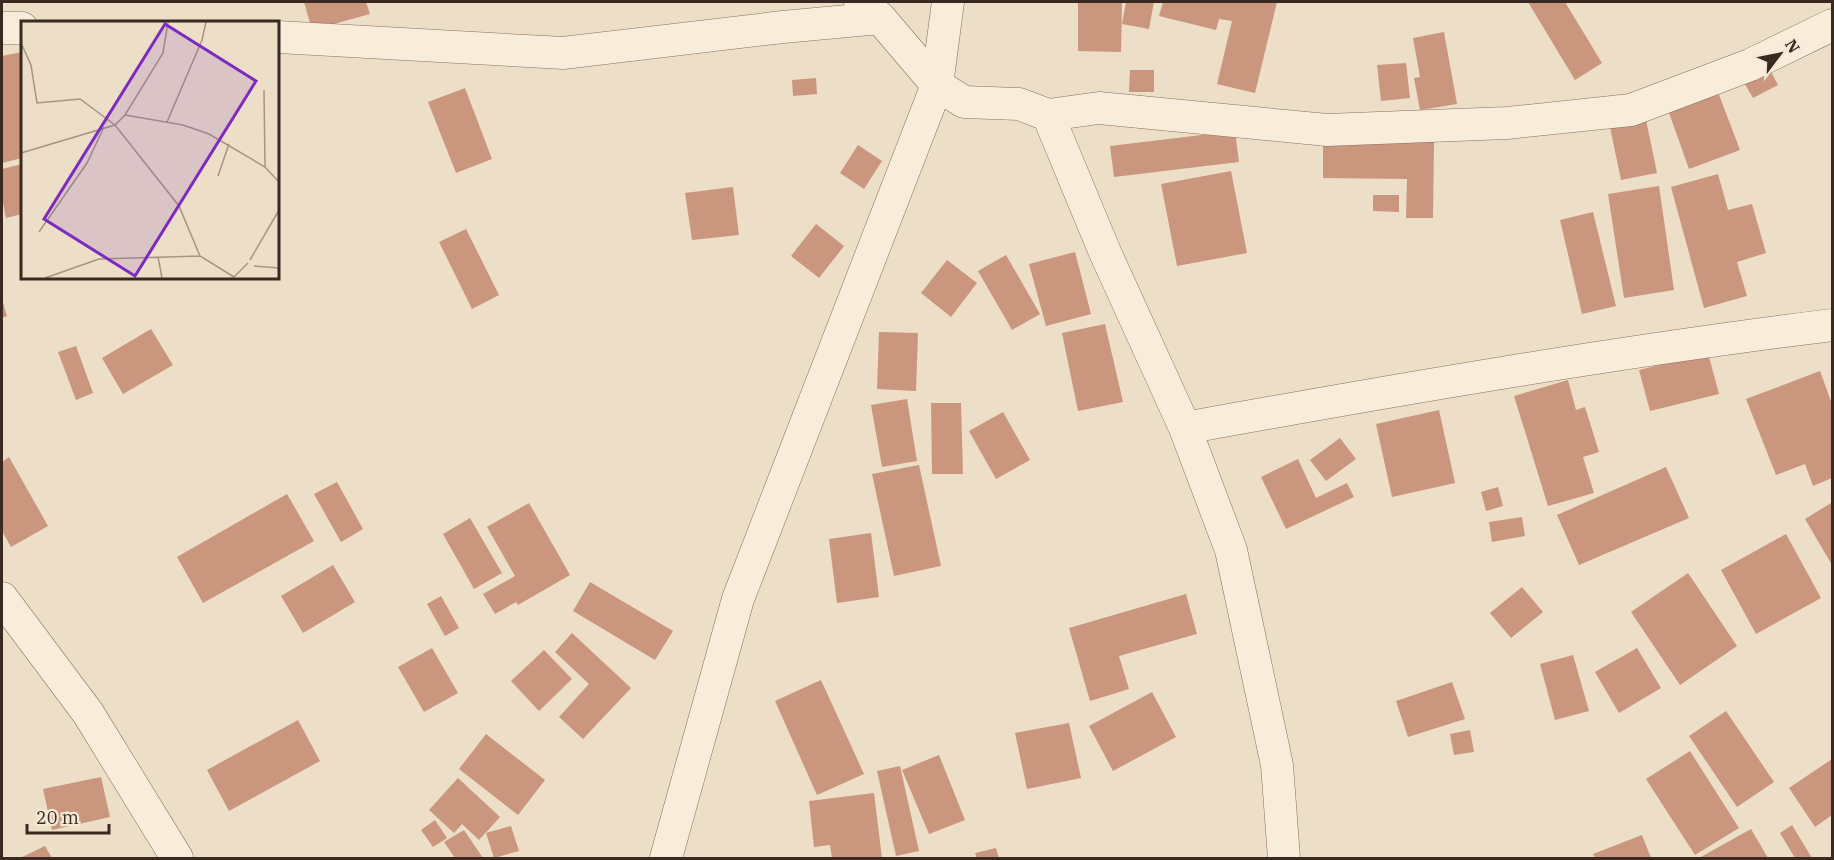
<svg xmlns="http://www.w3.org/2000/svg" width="1834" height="860" font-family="'IBM Plex Serif',serif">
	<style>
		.building { fill: #ca967e }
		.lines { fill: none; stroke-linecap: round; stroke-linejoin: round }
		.minor-casing { stroke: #886f5d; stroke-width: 33 }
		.minor { stroke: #f8ecda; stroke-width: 32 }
		.inset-road { fill: none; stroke: #a59684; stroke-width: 1.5 }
		.view { fill: #7b2cbf; fill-opacity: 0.15; stroke: #7b2cbf; stroke-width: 3 }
		.inset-edge { fill: none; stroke: #392920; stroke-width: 3 }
	</style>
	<rect width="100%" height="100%" fill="#eddec7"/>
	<path class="building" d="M304,2H366L370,14L312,30Z
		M1078,2H1122L1121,52L1078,51Z
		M1126,2H1154L1149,29L1122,24Z
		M1163,2H1277L1255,93L1217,84L1232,21L1219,19L1216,30L1159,16Z
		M1528,2H1565L1602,63L1575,80Z
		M1444,32L1457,104L1420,110L1414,78L1420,77L1413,38Z
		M22,52V158L2,163V56Z
		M1765,60L1778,85L1753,98L1739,74Z
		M1406,63L1410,98L1381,101L1377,65Z
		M1130,70H1154V92H1129Z
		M816,78L817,94L793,96L792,80Z
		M465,88L492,159L456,173L428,102Z
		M1718,92L1740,150L1689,169L1668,110Z
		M1646,120L1657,173L1621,180L1610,127Z
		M1235,131L1239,162L1114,177L1110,146Z
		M1323,139L1434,141L1433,218H1406L1407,179L1323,178Z
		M858,145L882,161L864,189L840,173Z
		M22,164V214L6,218L2,198V169Z
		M1231,171L1247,253L1177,266L1161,184Z
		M1718,174L1728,210L1752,204L1766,253L1737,262L1747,296L1704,308L1671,187Z
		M1659,186L1674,290L1624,298L1608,194Z
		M733,187L739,235L692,240L685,193Z
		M1373,195H1399V212L1373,211Z
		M1593,212L1616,306L1582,314L1560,220Z
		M816,224L844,246L819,278L791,256Z
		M466,229L499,295L472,309L439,242Z
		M1075,252L1091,314L1046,326L1029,264Z
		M1006,255L1040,314L1012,330L978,271Z
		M947,260L977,283L951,317L921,293Z
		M2,299L7,316L2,318Z
		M1105,324L1123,402L1078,411L1062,333Z
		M151,329L173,365L123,394L102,358Z
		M879,332L918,333L916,391L877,389Z
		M76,346L93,393L76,400L58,352Z
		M1708,353L1719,394L1650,411L1639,370Z
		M1820,371L1832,404V478L1813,486L1805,464L1776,475L1746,399Z
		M1568,380L1576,410L1585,407L1599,452L1583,457L1594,493L1548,506L1514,396Z
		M907,399L917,461L882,467L871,405Z
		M931,403H961L963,474H932Z
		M1439,410L1455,483L1392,497L1376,424Z
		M1003,412L1030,460L996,479L969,431Z
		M1340,438L1356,459L1326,481L1310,460Z
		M9,457L48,526L11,547L2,531V462Z
		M1298,459L1316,498L1347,483L1354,497L1286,529L1261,477Z
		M919,465L941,566L894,576L872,474Z
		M1666,467L1689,518L1579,565L1557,515Z
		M337,482L363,529L341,542L314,494Z
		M1498,487L1503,506L1486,511L1481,492Z
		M287,494L314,541L203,603L177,557Z
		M529,503L570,575L518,605L516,602L495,614L483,594L515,576L487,527Z
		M1831,503L1832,505V565L1805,519Z
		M1522,517L1525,536L1492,542L1489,522Z
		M470,518L502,573L474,589L443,534Z
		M871,533L879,597L837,603L829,539Z
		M1786,534L1821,598L1756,634L1721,570Z
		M333,565L355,602L303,633L281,596Z
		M1688,573L1737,646L1680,685L1631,612Z
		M590,582L673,631L655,660L573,611Z
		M1522,587L1543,612L1511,638L1490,613Z
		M1186,594L1197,634L1119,656L1129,689L1090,701L1069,628Z
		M441,596L459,628L445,636L427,604Z
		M572,633L631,688L583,739L559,717L589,684L555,652Z
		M432,648L458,693L424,712L398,667Z
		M1637,648L1661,688L1619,713L1595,672Z
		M544,650L572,679L539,711L511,681Z
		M1573,655L1589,711L1555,720L1540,664Z
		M821,680L864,774L817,795L775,701Z
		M1452,682L1465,719L1408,737L1396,701Z
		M1152,692L1176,737L1113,771L1089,726Z
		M1726,711L1774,782L1737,807L1689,736Z
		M298,720L320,761L229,811L207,770Z
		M1069,723L1081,778L1027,789L1015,733Z
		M1470,730L1474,752L1454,755L1450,734Z
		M486,734L545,780L518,815L459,769Z
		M1690,751L1739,828L1695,855L1646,779Z
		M939,755L965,820L929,834L902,770Z
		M1832,759V815L1815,827L1789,788Z
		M900,766L919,851L896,856L877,771Z
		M101,777L110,817L52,830L43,789Z
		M458,778L500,817L479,840L462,824L454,833L429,810Z
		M874,793L882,858H832L830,845L814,847L809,801Z
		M435,820L447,838L433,847L421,830Z
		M1792,825L1812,858H1795L1780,833Z
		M511,826L519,851L494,858L486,833Z
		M1751,829L1768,858H1699Z
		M464,830L483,858H455L444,842Z
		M1642,835L1651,858H1595L1593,854Z
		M45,846L52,858H20Z
		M996,848L999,858H977L975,853Z"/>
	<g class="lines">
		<defs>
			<path id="minor" d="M860,2L880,18L937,85L964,102L1019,104L1048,115L1104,250L1185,428L1231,550L1277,765L1284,858
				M2,28H22
				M278,37L563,53L783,27L880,18
				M1048,115L1099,108L1327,130L1507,123L1631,110L1750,65L1832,25
				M1185,428C1400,389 1615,352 1832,325
				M2,598L88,713L177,858
				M666,858L738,599L937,85L948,2"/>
		</defs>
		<use href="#minor" class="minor-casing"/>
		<use href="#minor" class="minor"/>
	</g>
	<g transform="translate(21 21)">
		<rect width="258" height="258" fill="#eddec7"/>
		<path class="inset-road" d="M0,22L10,44L16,82L59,78L94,104L158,185L179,235L213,256M243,69L244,146M104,94L142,32L147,1M146,101L181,19L185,1M0,132L94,104L104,94L162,104L188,113L244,146L258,161M197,155L208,123M18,211L66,142L83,106M137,236L141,257M229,239L258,189M233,245L258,247M24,257L78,238L179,235M212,257L227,242"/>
		<path class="view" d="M144,3L235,60L114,255L23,198Z"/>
		<rect width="258" height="258" class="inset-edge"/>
	</g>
	<rect width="1834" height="860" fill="none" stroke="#392920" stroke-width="6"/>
	<g transform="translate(1780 54) rotate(58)" stroke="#f5e9d6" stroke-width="4.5" paint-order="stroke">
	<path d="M0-4.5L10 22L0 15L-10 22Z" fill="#392920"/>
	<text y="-9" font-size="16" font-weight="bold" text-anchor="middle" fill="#392920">N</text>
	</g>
	<path d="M27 824v9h82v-9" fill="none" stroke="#392920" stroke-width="3"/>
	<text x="36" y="824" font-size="18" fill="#392920" stroke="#f5e9d6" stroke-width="4.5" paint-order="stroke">20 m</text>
</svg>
